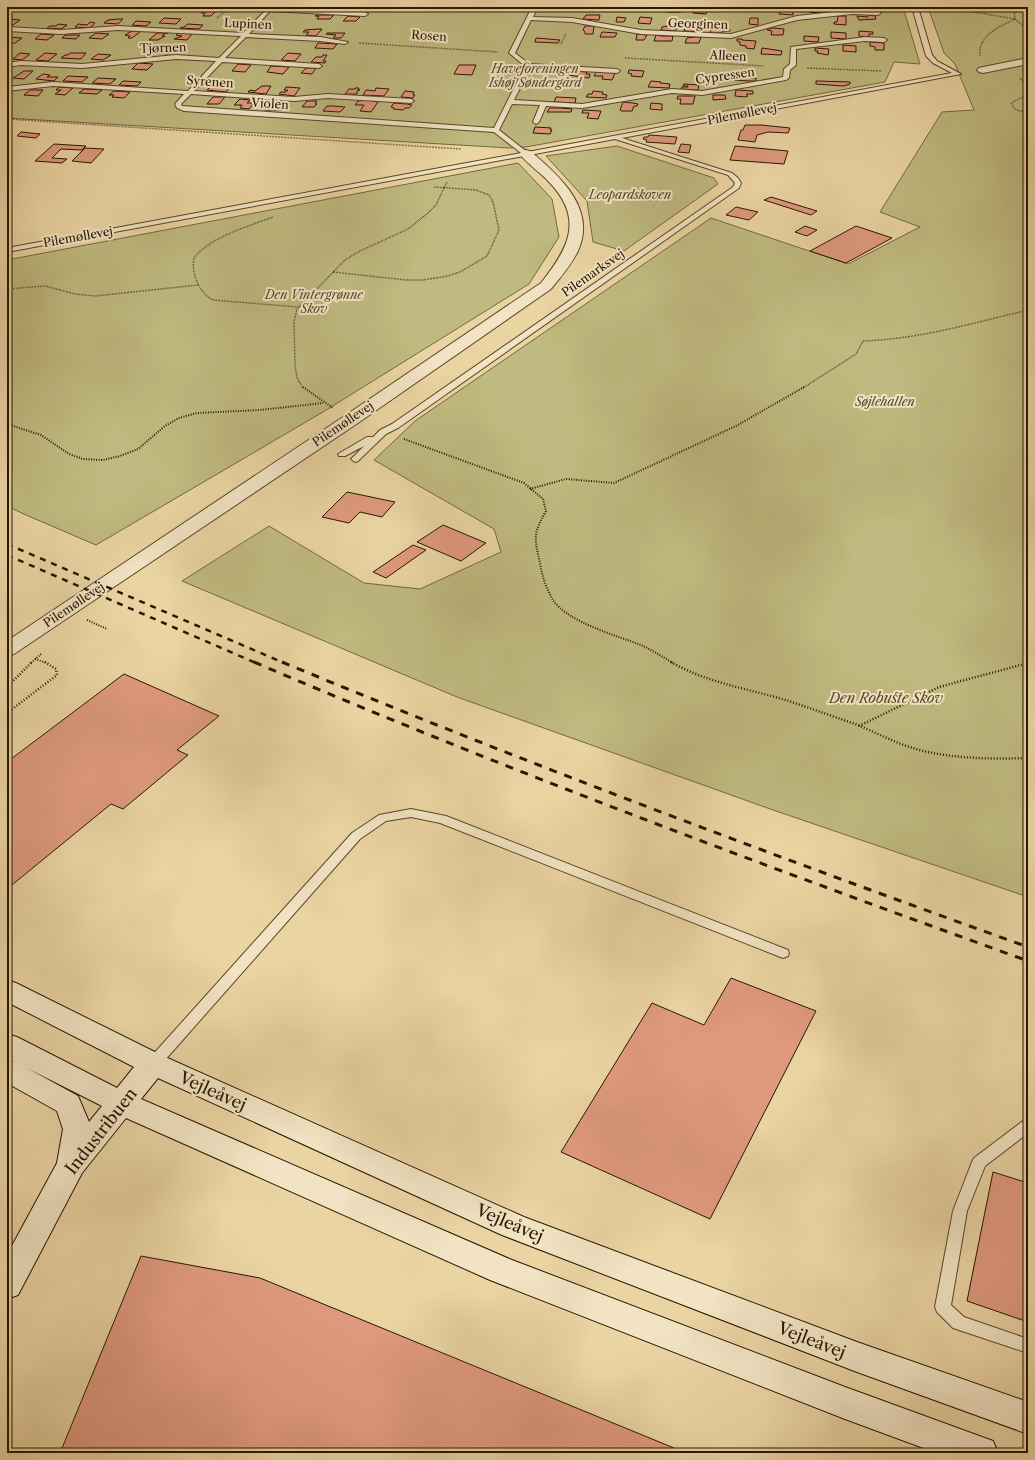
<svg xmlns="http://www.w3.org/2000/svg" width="1035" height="1460" font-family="'Libre Caslon Text',serif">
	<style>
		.green { fill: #bfba7f; stroke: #746840 }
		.building { fill: #df997e; stroke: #281600 }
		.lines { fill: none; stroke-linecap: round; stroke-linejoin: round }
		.lane-casing { stroke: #584628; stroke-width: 2 }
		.street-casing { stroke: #584628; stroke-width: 2 }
		.secondary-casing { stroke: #281600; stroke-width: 2 }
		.path-far2 { stroke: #281600; stroke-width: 1.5; stroke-dasharray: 0.5 1; stroke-linecap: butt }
		.path-far1 { stroke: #281600; stroke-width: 2; stroke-dasharray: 1 1.5; stroke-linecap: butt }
		.path { stroke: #281600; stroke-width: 2.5; stroke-dasharray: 1 2; stroke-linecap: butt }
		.lane { fill: #f1e3c3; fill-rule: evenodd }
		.street { fill: #f1e3c3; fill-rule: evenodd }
		.secondary { fill: #f1e3c3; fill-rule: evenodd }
		.rail-far1 { stroke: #281600; stroke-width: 2.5; stroke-dasharray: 6 6; stroke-linecap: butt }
		.rail { stroke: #281600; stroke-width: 3; stroke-dasharray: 8 8; stroke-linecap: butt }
		.labels { text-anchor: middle; stroke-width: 4; stroke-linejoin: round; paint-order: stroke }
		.far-street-label { font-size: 12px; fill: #281600; stroke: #f1e3c3 }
		.far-park-label { font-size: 12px; font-style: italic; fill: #554726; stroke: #f1e3c3 }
		.park-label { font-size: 14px; font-style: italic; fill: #554726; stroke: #f1e3c3 }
		.near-street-label { font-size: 17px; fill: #281600; stroke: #f1e3c3 }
	</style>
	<rect width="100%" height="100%" fill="#ead4a2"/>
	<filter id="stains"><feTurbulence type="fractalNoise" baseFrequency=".005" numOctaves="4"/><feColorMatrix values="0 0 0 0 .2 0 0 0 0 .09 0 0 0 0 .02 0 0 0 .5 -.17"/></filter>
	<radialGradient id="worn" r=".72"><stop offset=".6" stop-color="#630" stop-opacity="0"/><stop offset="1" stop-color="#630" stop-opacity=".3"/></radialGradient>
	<path class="green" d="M7,7H903L920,64L894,62L885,82L526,147L509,148L7,118Z
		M928,7H1028V897L773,810L457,697L182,581L269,526L364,583L420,589L501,552L494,529L374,460L415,421L711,218L848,264L920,227L880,212L942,112L974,110L955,64L944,53Z
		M617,146L714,178L718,184L624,251L593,242L587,201L546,156Z
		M518,163L552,199L559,237L529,284L323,412L96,545L26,515L7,506V260Z"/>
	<path class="building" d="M106,7H116L111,11H101Z
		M324,7H340L338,10L322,9Z
		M359,7H368L364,12L355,11Z
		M669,7H671L683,8L681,12H667Z
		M726,7H735L734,11H721L722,8Z
		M810,7H820L819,13L809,12Z
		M828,7H847V10H828Z
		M860,7H876H873L874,10H858Z
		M690,8H693L709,9L706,14L693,13L694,11H689Z
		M786,9H793V15L779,14L780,10Z
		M204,10H217L211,16H203L205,13H201Z
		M316,15H334L330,19H317L319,16H315Z
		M586,15H600L599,20L583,19Z
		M868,15L875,16L876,19L859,20L857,16L868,17Z
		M348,16L360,17L356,21H343Z
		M838,16H846V25L834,24V22H837Z
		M617,17L626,18L624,22H616Z
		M640,17L652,18L650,24L638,23Z
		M164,18L181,19L176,24L159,23Z
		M750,18H758V25L749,24Z
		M9,19L20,20L10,27L7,26V21Z
		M118,19H123L118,24L104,23L108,20Z
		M136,21L151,22L146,26L132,25Z
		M90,22L95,23L90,28L75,27L78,24L87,25Z
		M58,24L67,25L61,29L47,28L50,26H56Z
		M188,24L203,25L199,29L180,28L184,27Z
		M585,26H594L593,34H585V32L583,30Z
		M668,26L677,27L675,31L661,30L662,27Z
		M695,26L704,27L703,32L684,31L685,28H695Z
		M718,27H726L725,29H730V31H723L722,33H710L712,28H718Z
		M772,28L784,29L783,35H771L772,31L767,30L768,29Z
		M318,29H322L316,36L306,35L309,32H303L305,30Z
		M132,31H141L132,38H128L130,36L125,35Z
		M859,31L873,32V34H869V37L859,36Z
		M602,32L617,33L615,37H600Z
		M831,32L846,33V39L831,38Z
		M96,33L109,34L102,39L89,38Z
		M157,33H168L164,34L162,36H165L158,40H149Z
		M178,33L192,34L187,40L174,39L182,36L176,35Z
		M327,33H345L341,38H333L336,35L326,34Z
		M41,34L54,35L47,40L35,39Z
		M637,34L647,35L644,40H636Z
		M65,35H80L76,39L62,38Z
		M656,35L661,36H673L672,41H654Z
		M804,36L819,37L818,42L804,41Z
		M7,37L22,38L15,43H7Z
		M696,37H701L699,43H685L687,38Z
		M536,38L560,40L558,43L535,42Z
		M737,39H742V40L756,41L754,49L746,48V46L740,45V42L737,41Z
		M870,42L884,43V50H875V47L870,46Z
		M318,43L337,44L333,49L315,48Z
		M843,45L856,46V52L843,51Z
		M762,48L782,51L781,55L761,54Z
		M815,48L829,49L828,55L817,53L818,51H815Z
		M151,49L172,50H175L168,54L148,52Z
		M20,53L30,54L22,60L13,59Z
		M45,53L57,54L48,61L36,60Z
		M70,53H86L81,59L61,58L65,55H68Z
		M288,53L301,54L295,61L281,60Z
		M98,54L111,55L103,60L91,59Z
		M323,55H327L323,61H326L325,63L311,62L316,57H322Z
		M138,63L153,64L147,70L132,69Z
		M238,64L251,65L245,72L232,71Z
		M459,65H476L472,75L454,74Z
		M271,66L289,67L283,74L267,72Z
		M306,68H316L312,74L301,73Z
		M629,70L644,71L642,77L631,76L632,74L628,73Z
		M24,71H33L24,79L13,78Z
		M570,71L587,72L586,74H590L589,78L568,75Z
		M596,72L615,73L612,80L602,79L603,76H594Z
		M43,74L50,75L47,77H58L54,81L36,79Z
		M68,76L88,77L82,82L63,81Z
		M727,76L756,78V81H750L726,80Z
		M98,78L116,79L110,84L92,83Z
		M123,81L141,82L137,86L119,85Z
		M651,81L661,82L660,83L670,84L669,88L648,87Z
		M816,81L850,82V84L843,86L816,84Z
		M684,84L699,85L698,90L681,89L682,87H688V86H683Z
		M212,85L231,86L226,92L207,90Z
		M262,86H271L266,94L248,92L250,90L255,91Z
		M59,87L73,88L65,95L55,94L61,90H56Z
		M286,87L300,88L294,96L279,94L281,92H286L288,90H284Z
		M355,88H359L358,90H360L357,91V94H345L349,89H355Z
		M376,88L389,89L384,96L363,95L366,90L375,91Z
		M84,89L102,90L97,94L79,93Z
		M30,90H43L38,96L24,95Z
		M736,90L753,91V94H746L748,96L745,97L735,96Z
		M114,91L130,92L124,98L112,97L114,95H109Z
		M405,91L414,92L413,95H415L413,98L401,97Z
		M593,91L603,92L602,94L607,95L606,98L586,97L588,94H592Z
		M713,95H725L726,99L713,100Z
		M678,96H695L693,104H680L681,99H677Z
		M213,97H225L219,104H207Z
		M556,97L576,98L575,103L555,102H554Z
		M240,99L250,100L247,103H254L249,109L240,108L242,105H234Z
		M368,100L378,102L371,112L360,111L364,105H355L358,101Z
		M279,101L289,102L282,110H265L268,106H275Z
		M307,101H317L315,104H317L314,107H302Z
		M623,102L633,103L638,104L637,106H634L632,111H622L620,110Z
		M394,103L407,104L412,105L409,108H405L403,110L393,109L394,108L391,107Z
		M651,103L662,104V110L650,109Z
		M327,106H333L345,107L340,112L323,111Z
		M550,108H560L572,109L571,112H547Z
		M583,110L601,111L598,119L587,118L589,113H582Z
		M745,125H761L790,128L788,133L768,132L757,135L755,142L738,140L741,130H743Z
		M535,127L551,128L550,130H552L550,134L533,133Z
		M21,132L40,134L36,138L17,136Z
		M649,135L677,137L675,144L646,142L647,140L643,139L644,137H648Z
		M54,144L86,146L82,150L61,149L52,158L67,159L62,163L35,161Z
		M681,144L691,145L689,153L678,152Z
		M735,146L788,151L784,164L730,160Z
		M85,148L104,149L91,163L72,161Z
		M771,197L817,211L811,215L764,200Z
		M736,207L758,212L749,220L726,215Z
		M805,226L817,230L807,236L795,232Z
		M856,226L892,238L846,263L810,251Z
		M347,492L395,502L382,517L360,512L349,523L322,517Z
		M443,525L486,543L461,561L417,542Z
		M413,545L426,550L386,578L373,572Z
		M124,674L219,716L177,750L188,755L123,809L111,804L7,889V762Z
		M731,978L816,1011L710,1219L561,1152L652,1003L704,1025Z
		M993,1172L1028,1183V1322L967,1301Z
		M141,1256L260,1278L674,1448V1453H60Z"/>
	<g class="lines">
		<defs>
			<path id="lane" d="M266,7L365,12L368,14L365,16L270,11L249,34L320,37L348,42L345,44L320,41L246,37L225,58L319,64L322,66L319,68L222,62L194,91L294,97L328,94L411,99L414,101L411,103L328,98L294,101L191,94L181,104L182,106L494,128L525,66L509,53L532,7H538L533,17L572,18L641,30L731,34L797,16L852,10L878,11L881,13L878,15L852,14L797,20L731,38L641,34L572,22L531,20L515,53L529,64L617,69L620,71L617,73L530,68L514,100L582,104L672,89L702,91L783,77L784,69L790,64L791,47L865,37L884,38L887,40L884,42L865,41L796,49V65L790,70L789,78L786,80L702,95L672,93L582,108L546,106L539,122L536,124L533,122L540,105L512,104L499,130L527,152L952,73L933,63L926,56L912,7H918L932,55L937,61L961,74L622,138L732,173L738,178L741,183L739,188L398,428L386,434L358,461L355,462L351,459L364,446L345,456H339L338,454L367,437H373L380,430L392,424L733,187L735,183L728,175L615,139L7,252V248L521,153L494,132L184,111L177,108L175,104L184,94L53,86L7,91V87L53,82L188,91L216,61L176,59L82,68L21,65L7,67V63L21,61L82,64L176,55L219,58L241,36L118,30L61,34L7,31V27L61,30L118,26L243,33L265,11Z
				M411,809L446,816L788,950L789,953L788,956L783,958L778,956L440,823L411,817L386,821L360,839L158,1068L153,1069L148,1068L146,1064L148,1060L352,833L379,815Z
				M1028,1119V1133L985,1166L967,1211L951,1305L964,1317L1028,1339V1353L953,1328L937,1312L935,1307L953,1211L972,1162L974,1158L1023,1121Z"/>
			<path id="street" d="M1028,58V64L983,73L979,72L977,70L979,68L983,67Z
				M526,150L530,151C560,176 597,209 578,251C571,265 561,277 551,289L358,423L14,654L7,656V641L346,415L541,283C568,249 585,219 549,182C540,172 527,164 520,154L522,151Z"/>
			<path id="secondary" d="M7,980L16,983L163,1056L524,1217L857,1342L1028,1402V1434L857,1372L502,1235L158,1078L141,1099L512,1260L845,1387L993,1441L998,1453H937L845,1419L490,1280L126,1118L82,1173L18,1295L7,1299V1255L57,1163L63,1129L57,1111L7,1083V1059L15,1062L7,1058V1034L17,1037L117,1088L134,1067L7,1002ZM27,1068L102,1106L89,1122L78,1096Z"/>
		</defs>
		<use href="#lane" class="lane-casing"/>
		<use href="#street" class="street-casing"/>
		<use href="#secondary" class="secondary-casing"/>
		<path class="path-far2" d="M944,7L1015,19C999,27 978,35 980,56
			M1017,7L1014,10L1015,19L1028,30
			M217,18L225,11L222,7
			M359,43L498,52
			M561,44L566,33
			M625,58L764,66
			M807,68L882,71
			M1020,79L1028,83
			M1028,94L1011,103C1014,111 1020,111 1028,112
			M7,119L461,149
			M273,217C249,226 210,237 194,258C191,273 199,293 213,300L298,307
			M333,272L406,280H423L448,276L460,272L487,256L499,230L493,202L489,195L476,190L434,187
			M7,289L45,286L75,294L95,296L198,285
			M303,388L297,378L295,365L294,322L297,309L345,260L360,251L408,229L428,213L436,205L447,182
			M803,388L856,354L863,341C920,339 973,323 1028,310"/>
		<path class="path-far1" d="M303,387L333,408
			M7,424L41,435L69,454L83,459L103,460L120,456L138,449L165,426L179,418L197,413L260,410L323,403
			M404,439L524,483L543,499L546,511C533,534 534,537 540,563C542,576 546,588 553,600C567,622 618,636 641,645C652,650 663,657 673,663
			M530,489L566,479L614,483L738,425L804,387
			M87,620L107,629
			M35,659L47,663
			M31,663L41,654
			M1026,663H1028"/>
		<path class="path" d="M671,662C707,683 750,689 789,701C812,709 835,717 858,725C881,735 903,747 928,752C961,759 995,759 1028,758
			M7,687L32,662
			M7,713L57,675L56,669L45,662
			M859,726L939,687L1028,663"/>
		<use href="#lane" class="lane"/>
		<use href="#street" class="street"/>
		<use href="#secondary" class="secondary"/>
		<path class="rail-far1" d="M7,544L284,663
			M7,555L256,663"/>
		<path class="rail" d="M254,662C508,771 768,867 1028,961
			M282,662C528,764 777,857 1028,947"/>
	</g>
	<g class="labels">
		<g class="far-street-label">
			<text transform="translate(248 24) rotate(3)" y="4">Lupinen</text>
			<text transform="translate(698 24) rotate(2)" y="4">Georginen</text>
			<text transform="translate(429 36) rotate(4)" y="4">Rosen</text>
			<text transform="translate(163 48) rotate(-2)" y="4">Tjørnen</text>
			<text transform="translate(728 56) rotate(3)" y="4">Alleen</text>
			<text transform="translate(725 76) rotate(-8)" y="4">Cypressen</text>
			<text transform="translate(210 82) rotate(4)" y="4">Syrenen</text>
			<text transform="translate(270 104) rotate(4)" y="4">Violen</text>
			<text transform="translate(742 114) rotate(-11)" y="4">Pilemøllevej</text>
			<text transform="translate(78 237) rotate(-10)" y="4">Pilemøllevej</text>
			<text transform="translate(593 273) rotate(-35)" y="4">Pilemarksvej</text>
			<text transform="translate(343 424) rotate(-34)" y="4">Pilemøllevej</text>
			<text transform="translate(74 605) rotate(-34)" y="4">Pilemøllevej</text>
		</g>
		<g class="far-park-label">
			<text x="535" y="73">Haveforeningen<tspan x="535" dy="14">Ishøj Søndergård</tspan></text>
			<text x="630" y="199">Leopardskoven</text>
			<text x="314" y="299">Den Vintergrønne<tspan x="314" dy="14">Skov</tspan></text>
			<text x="885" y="406">Søjlehallen</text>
		</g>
		<g class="park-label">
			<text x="886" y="703">Den Robuste Skov</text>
		</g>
		<g class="near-street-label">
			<text transform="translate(213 1091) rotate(24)" y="6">Vejleåvej</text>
			<text transform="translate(101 1131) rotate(-52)" y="6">Industribuen</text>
			<text transform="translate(510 1223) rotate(23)" y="6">Vejleåvej</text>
			<text transform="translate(812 1340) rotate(21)" y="6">Vejleåvej</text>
		</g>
	</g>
	<rect width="1035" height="1460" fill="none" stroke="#ead4a2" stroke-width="24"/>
	<rect x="8" y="8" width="1019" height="1444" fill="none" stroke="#281600" stroke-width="2"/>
	<rect x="12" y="12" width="1011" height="1436" fill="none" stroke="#281600"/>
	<rect width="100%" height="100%" filter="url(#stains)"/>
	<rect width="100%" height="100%" fill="url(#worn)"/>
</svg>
